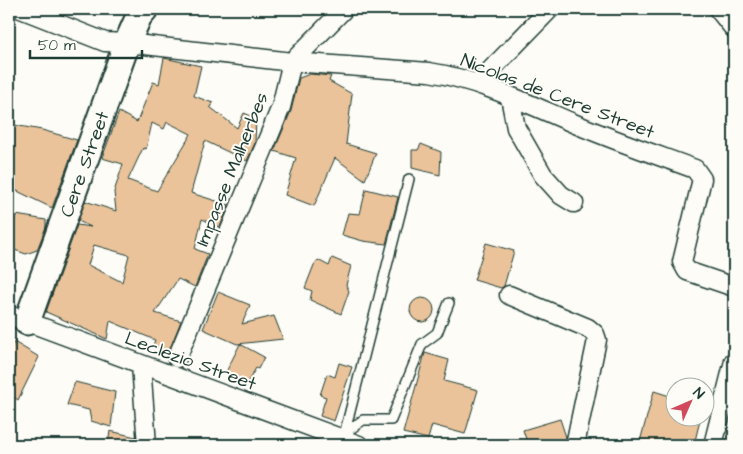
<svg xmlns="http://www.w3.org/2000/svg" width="743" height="454" font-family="'Architects Daughter',sans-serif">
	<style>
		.building { fill: #eac39a; stroke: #1f3d34; fill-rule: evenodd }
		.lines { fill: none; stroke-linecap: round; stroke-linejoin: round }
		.lane-casing { stroke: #1f3d34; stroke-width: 12 }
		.street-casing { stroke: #1f3d34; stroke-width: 21 }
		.secondary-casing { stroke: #1f3d34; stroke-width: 29 }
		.lane { stroke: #fdfcf7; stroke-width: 9 }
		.street { stroke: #fdfcf7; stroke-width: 18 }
		.secondary { stroke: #fdfcf7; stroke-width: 25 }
		.labels { text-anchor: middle; stroke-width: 4; stroke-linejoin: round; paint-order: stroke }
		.street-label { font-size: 19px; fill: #1f3d34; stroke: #fdfcf7 }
	</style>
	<rect width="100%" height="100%" fill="#fdfcf7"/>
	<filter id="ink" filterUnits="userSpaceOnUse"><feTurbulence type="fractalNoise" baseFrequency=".02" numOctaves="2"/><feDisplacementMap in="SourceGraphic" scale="10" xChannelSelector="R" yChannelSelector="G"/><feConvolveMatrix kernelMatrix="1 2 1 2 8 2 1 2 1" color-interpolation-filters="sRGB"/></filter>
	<g filter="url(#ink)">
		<path class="building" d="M164,58L201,66L194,96L213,103L210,107L237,128L244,113L256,118L255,143L247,161L205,141L191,193L229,205L220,227L202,219L195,249L208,254L195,287L178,279L155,313L181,321L169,351L153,345L155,340L110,321L107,339L46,312L77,225L91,227L78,221L85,201L116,211L114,192L123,164L102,158L119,112L137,122L153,82L159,84ZM167,122L191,134L157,191L128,180L143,148L146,149L152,123L164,129ZM94,245L129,255L122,282L88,265Z
			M310,74L331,76L329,81L352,94L346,144L376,153L365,180L335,158L314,206L285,195L296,158L274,151L291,111L299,78Z
			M14,125L42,130L77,140L52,208L9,187V148L12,137L9,135V129Z
			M421,144L441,152L440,175L412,168V150H418Z
			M366,189L398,197L386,244L363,241L342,235L348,213L360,214Z
			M16,215L46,220V227L37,250L26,254L9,248V237Z
			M486,243L514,251L504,286L501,288L474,280Z
			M332,258L351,266L346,285L349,291L341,314L310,300L312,291L305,288L314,265L318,260L329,266Z
			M218,292L250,305L242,324L274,316L283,339L237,344L203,329Z
			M410 310a12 12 0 1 1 24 0a12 12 0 1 1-24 0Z
			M14,342L39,357L18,400L9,394V352Z
			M240,344L264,357L258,369L256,368L247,383L226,372Z
			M425,353L449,360L444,381L478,390L465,434L432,425L428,439L403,433Z
			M339,363L352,367L334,421L320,416L326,397L320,395L327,374L335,377Z
			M75,382L115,392L111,427L91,421L89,410L67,405Z
			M654,391L676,398V416H701L694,445H639Z
			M560,419L566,437L565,441L551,445H528L523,430Z
			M110,431L136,437V445H108Z"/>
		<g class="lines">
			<defs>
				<path id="lane" d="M345,433L363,420H391L422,344L437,333L449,303
					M343,439L409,179"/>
				<path id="street" d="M21,9L105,42L127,43L292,62L429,72C480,80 526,103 573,123C613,140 654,154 695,169L702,179L682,262L687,271L734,287
					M718,9L734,29
					M478,83L550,9
					M510,97L516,128L543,175L561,195L574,203
					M509,295L588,328L595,334L597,340L575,445
					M9,315L359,445
					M177,358L281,107L292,62L344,9
					M141,365L147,445
					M713,445L734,361"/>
				<g id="secondary">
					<path id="s1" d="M27,322L127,43L139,16L145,9"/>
				</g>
			</defs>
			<use href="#lane" class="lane-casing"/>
			<use href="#street" class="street-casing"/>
			<use href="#secondary" class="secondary-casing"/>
			<use href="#lane" class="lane"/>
			<use href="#street" class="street"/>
			<use href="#secondary" class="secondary"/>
		</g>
	</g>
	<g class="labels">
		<g class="street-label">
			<text transform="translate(558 95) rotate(21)" y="7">Nicolas de Cere Street</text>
			<text dy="7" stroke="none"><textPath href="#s1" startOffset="168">Cere Street</textPath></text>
			<text transform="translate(231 169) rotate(-68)" y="7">Impasse Malherbes</text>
			<text transform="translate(191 360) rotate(20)" y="7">Leclezio Street</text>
		</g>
	</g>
	<rect width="743" height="454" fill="none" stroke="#fdfcf7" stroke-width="30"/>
	<rect x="15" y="15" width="713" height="424" fill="none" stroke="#1f3d34" stroke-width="2" filter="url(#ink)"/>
	<g transform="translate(690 402) rotate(45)"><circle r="24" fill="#fdfcf7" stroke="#a4b0a9"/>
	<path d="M0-4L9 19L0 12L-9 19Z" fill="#d1495b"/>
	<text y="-8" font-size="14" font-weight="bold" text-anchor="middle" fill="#1f3d34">N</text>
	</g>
	<path d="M30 50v8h112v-8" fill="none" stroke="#1f3d34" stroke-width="2.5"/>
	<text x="38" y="50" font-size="15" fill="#1f3d34" stroke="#fdfcf7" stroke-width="4" paint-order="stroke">50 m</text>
</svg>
